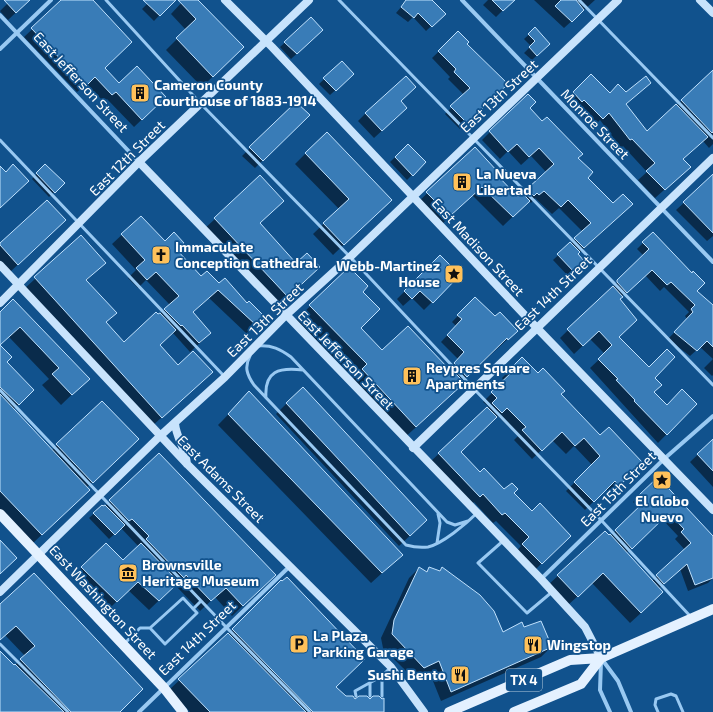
<svg xmlns="http://www.w3.org/2000/svg" width="713" height="712" font-family="'Exo 2',sans-serif">
	<style>
		.shadow { fill: #0007; fill-rule: evenodd }
		.building { fill: #397cb7; stroke: #c0e1fd }
		.lines { fill: none; stroke-linecap: round; stroke-linejoin: round }
		.lane { stroke: #99c9f2; stroke-width: 3 }
		.street { stroke: #99c9f2; stroke-width: 4 }
		.secondary { stroke: #c8e3fc; stroke-width: 8 }
		.primary { stroke: #e4f1ff; stroke-width: 10 }
		.labels { text-anchor: middle; stroke-width: 3.5; stroke-linejoin: round; paint-order: stroke }
		.shield { fill: #11528d; stroke: #b8cbdd; stroke-width: 1 }
		.shield-label { font-size: 13px; font-weight: bold; fill: #fff }
		.street-label { font-size: 14px; fill: #fff; stroke: #11528d }
		.poi-label { font-size: 14px; font-weight: bold; fill: #fff; stroke: #11528d; text-anchor: start }
	</style>
	<rect width="100%" height="100%" fill="#11528d"/>
	<path class="shadow" d="M11,0H29L8,20L0,11Z
		M63,0H91L103,68L119,85L157,105L134,127L107,99L104,102L87,84L77,92L24,37Z
		M151,0H170L172,2L154,21L142,9Z
		M184,0H197L232,58L202,87L166,50L186,30L171,14Z
		M407,0H430L444,14L426,31L413,17L408,22L396,13Z
		M488,0H513L496,17L483,5Z
		M534,0H595L564,28Z
		M311,18L317,35L291,59L280,47Z
		M535,29L549,44L532,60L524,53L531,46L524,39Z
		M458,33L465,44L506,84L460,129L445,114L464,95L448,79L450,77L432,58Z
		M342,62L353,74L330,95L319,84Z
		M713,71V144L709,148L703,141L682,159L681,175L655,198L638,180L647,172L623,146L621,148L600,120L593,127L575,108L573,109L565,101L591,76L610,94L626,93L650,83L625,105L647,133Z
		M400,102L398,116L374,138L358,121L366,113Z
		M296,103L308,115L255,168L242,156Z
		M529,108L577,158L586,178L613,205L624,212L577,255L585,263L569,277L553,260L583,232L559,208L552,214L535,198L531,203L529,201L503,226L472,195L441,225L418,202L475,148L495,174L518,198L522,194L546,172L531,156L521,165L508,151L500,159L482,140L490,132Z
		M408,145L425,162L407,180L390,162Z
		M306,153L380,210L333,255L313,234L339,209L295,164Z
		M45,165L63,183L49,197L32,179Z
		M713,176V236L707,241L676,210Z
		M141,217L201,278L219,285L264,317L247,334L209,298L192,313L210,333L201,342L190,352L173,333L159,346L178,366L201,382L151,427L24,289L81,237L94,273L86,281L115,313L105,323L124,343L170,305L146,280L138,288L128,278L136,270L112,244Z
		M215,219L258,224L309,278L277,307L204,229Z
		M57,228L10,272L0,261V244Z
		M653,233L696,291L713,307V375L712,376L704,368L713,359L700,347L690,356L668,339L687,319L685,316L689,312L664,287L660,291L645,275L619,299L618,337L653,378V392L667,406L696,404L658,443L590,368L605,354L590,339L574,354L560,338L644,256L637,249Z
		M440,256L459,275L424,310L412,298L403,306L397,299Z
		M349,268L362,292L360,328L382,351L448,370L458,359L441,342L456,326L452,322L475,298L510,337L460,383L448,398L402,440L349,383L354,378L296,320Z
		M13,301L88,379L61,405L42,385L49,379L9,337L0,345V313Z
		M0,346L6,362L33,390L12,411L51,451L102,402L127,449L86,488L78,500L31,545L0,512Z
		M522,358L560,394L633,472L610,494L606,489L585,510L566,491L592,465L574,446L566,454L552,440L532,459L514,440L518,436L498,416L460,452L480,473L504,491L513,493L532,512L569,536L533,572L515,553L521,546L496,521L493,523L474,502L471,505L430,462L489,407L483,402L504,381L502,378Z
		M249,393L391,565L371,583L218,425Z
		M287,403L416,530L399,546L276,414Z
		M713,440V487L690,462Z
		M159,455L275,575L232,616L215,597L200,611L175,585L149,610L128,590L107,611L72,577L106,544L123,562L139,547L121,528L109,539L89,518L102,506L103,508L105,506Z
		M640,495L713,537V578L708,583L688,591L680,569L658,589L652,603L630,623L592,583L567,606L547,586L605,532L609,537L639,508L633,502ZM662,519L678,536L675,539L685,550L652,581L626,553Z
		M419,568L426,572L430,568L438,571L442,568L503,633L523,628L551,647L541,657L441,701L429,671L413,678L383,648L381,638L409,578Z
		M281,581L335,687L345,697L355,700H370L383,712H190L169,690L240,623L239,622Z
		M0,605L119,712H0V653L14,666L25,656L5,635L0,640Z"/>
	<path class="building" d="M4,0H30L16,13Z
		M61,0H93L132,42L105,68L119,83L137,66L166,97L142,120L116,92L112,95L95,77L86,86L31,28Z
		M143,0H176L160,16Z
		M178,0H198L244,47L213,77L176,38L196,19Z
		M406,0H432L446,14L432,27L418,13L414,18L401,7Z
		M492,0H515L503,11Z
		M561,0H576L584,10L572,22L555,6Z
		M311,17L323,30L297,54L284,42Z
		M535,27L550,44L537,56L529,47L535,41L528,34Z
		M458,31L469,42L467,44L508,84L467,123L450,106L470,88L454,72L456,69L438,51Z
		M342,61L354,74L336,91L323,78Z
		M713,70V132L712,133L681,100Z
		M591,74L610,93L618,84L626,92L646,76L651,83L626,104L647,131L676,104L708,137L683,159L691,167L665,190L646,171L655,163L632,139L630,140L609,113L603,119L584,100L582,102L573,92Z
		M406,76L416,87L401,101L407,108L382,131L365,113Z
		M528,94L536,102L530,108L542,121L547,117L583,154L578,158L593,172L588,178L613,203L623,194L633,204L584,248L574,238L591,223L568,200L561,207L544,191L539,195L537,193L534,196L527,189L554,164L539,148L529,157L517,144L508,152L489,131Z
		M296,102L310,115L263,161L249,147Z
		M327,132L392,200L344,245L323,223L349,199L305,153Z
		M408,144L426,162L413,176L395,157Z
		M475,147L498,172L496,174L518,197L522,193L530,201L513,217L482,187L450,216L426,192Z
		M13,164L29,181L0,208V166L6,172Z
		M45,164L65,183L55,193L36,173Z
		M713,174V233L683,202Z
		M260,175L284,201L260,223L296,263L307,253L320,267L288,297L214,218Z
		M47,200L66,220L18,265L0,245V243Z
		M141,216L165,241L174,232L184,243L177,250L201,276L207,271L219,283L225,278L247,303L249,301L265,317L256,325L218,290L193,312L211,333L199,343L182,325L181,326L164,309L179,296L156,272L147,280L136,268L145,260L121,234Z
		M653,232L692,273L693,271L705,283L697,291L713,305V347L707,341L697,351L674,332L693,312L691,309L695,305L671,282L667,285L652,270L627,293L617,282V280L649,249L642,242Z
		M81,235L106,263L86,280L117,313L106,322L124,342L156,312L158,314L160,313L176,330L160,345L178,365L193,351L213,372L162,418L34,277Z
		M570,242L580,252L578,254L586,263L575,273L557,254Z
		M440,255L460,275L433,303L420,291L412,299L404,291Z
		M349,267L368,286L363,292L380,309L361,328L382,350L408,326L448,368L449,367L463,381L461,383L463,384L416,427L362,369L367,364L309,305Z
		M613,286L623,297L620,299L637,320L619,337L649,367L667,349L675,357L655,378L662,385L654,392L667,405L682,389L697,404L667,435L634,401L635,400L616,380L618,379L598,359L612,345L599,331L583,346L567,329Z
		M475,297L495,316L500,312L518,331L508,340L507,338L467,377L454,363L464,352L447,335L462,319L457,315Z
		M13,299L90,379L72,395L52,374L59,368L20,327L0,345L12,357L7,362L34,390L19,405L0,387V312Z
		M522,357L538,373L543,368L565,391L561,394L600,435L609,427L643,463L619,486L615,481L594,502L574,482L600,456L584,438L575,446L562,432L542,451L522,430L526,427L507,408L502,413L492,403L497,398L491,392L513,371L510,369Z
		M303,387L427,520L410,536L286,403Z
		M249,391L403,555L382,573L228,414Z
		M0,394L90,490L42,535L0,491Z
		M102,401L139,439L93,483L56,444Z
		M487,407L497,417L461,452L480,472L484,468L504,489L512,483L518,489L514,493L532,511L540,503L571,536L542,564L522,544L529,537L505,513L502,515L483,494L480,497L438,453Z
		M713,439V471L697,454Z
		M159,453L276,575L243,606L226,588L211,601L186,575L184,578L146,539L149,536L132,519L129,521L109,500Z
		M658,477L713,536V578L695,585L687,564L664,584L656,575L691,543L681,532L684,529L669,513L632,549L615,530L645,501L639,495Z
		M102,505L103,506L105,505L125,525L115,535L93,513Z
		M605,531L609,535L610,534L663,592L641,613L603,573L578,597L557,575Z
		M0,540L17,558L0,574Z
		M106,543L123,560L141,543L179,582L159,601L138,582L117,602L81,567Z
		M419,567L427,572L429,567L440,571L442,567L480,595L494,611L503,632L522,622L524,627L541,621L552,647L451,692L439,661L424,668L392,634L394,620Z
		M34,573L143,689L120,712H71L20,659L35,646L16,626L0,640V604Z
		M287,577L365,659L336,687L346,696H353L355,699L359,696H367L370,699L373,696H379L382,699L384,698V712H313L232,629L281,580L282,581Z
		M228,633L306,712H210L178,679Z
		M0,651L14,665L15,664L64,712H0Z"/>
	<g class="lines">
		<path class="lane" d="M106,0L201,104L354,261L474,389L602,521L691,617
			M339,0L713,385
			M579,0L713,138
			M0,140L224,376
			M258,346C272,345 280,349 291,357L447,522L455,525L468,521
			M250,356C244,367 247,375 254,385L406,545C413,547 420,548 428,547C442,544 466,524 477,513
			M0,390L227,628L310,712
			M266,398C264,371 279,367 303,370
			M503,541L478,563L527,613L552,592
			M437,543L440,523L438,514
			M193,609L201,601
			M125,643L140,628H150L183,598L197,613L165,644L150,628
			M0,644L68,712
			M370,683V696
			M356,696L355,691L382,676L390,668
			M382,696V676
			M658,712L655,705L656,699L671,694L676,696L683,712"/>
		<path class="street" d="M462,0L713,262
			M0,15L139,162
			M0,49L51,0
			M541,579L664,459L713,416
			M601,658L618,681L631,712
			M601,662L600,690L610,712
			M139,712L290,566"/>
		<path class="secondary" d="M225,0L272,47L536,327L713,510
			M700,0L713,13
			M139,162L541,579L585,627L601,658
			M0,265L187,464L391,667L424,712
			M0,303L139,162L309,0
			M175,423C176,438 186,449 187,464
			M413,448L713,158
			M0,592L160,436L225,377L285,316L350,257L618,0"/>
		<path class="primary" d="M0,514L164,688L183,712
			M449,712L570,660L601,658L713,609
			M514,712L581,684L601,658"/>
	</g>
	<defs>
		<symbol id="building-square" viewBox="-11 -11 22 22"><rect x="-9" y="-9" width="18" height="18" rx="4" fill="#ffc15a" stroke="#11528d"/><path d="M-4-6H4V6H1V3H-1V6H-4ZM-2.5-4.3h1.7v1.8h-1.7ZM.8-4.3h1.7v1.8H.8ZM-2.5-1h1.7V.8h-1.7ZM.8-1h1.7V.8H.8Z" fill="#111"/></symbol>
		<symbol id="church-square" viewBox="-11 -11 22 22"><rect x="-9" y="-9" width="18" height="18" rx="4" fill="#ffc15a" stroke="#11528d"/><path d="M-1.2-6h2.4v3.5h3.3v2.4h-3.3V6h-2.4V-.1h-3.3v-2.4h3.3Z" fill="#111"/></symbol>
		<symbol id="sight-square" viewBox="-11 -11 22 22"><rect x="-9" y="-9" width="18" height="18" rx="4" fill="#ffc15a" stroke="#11528d"/><path d="M0-6L1.8-2.2L6-1.7L2.9 1.2L3.7 5.4L0 3.3L-3.7 5.4L-2.9 1.2L-6-1.7L-1.8-2.2Z" fill="#111"/></symbol>
		<symbol id="museum-square" viewBox="-11 -11 22 22"><rect x="-9" y="-9" width="18" height="18" rx="4" fill="#ffc15a" stroke="#11528d"/><path d="M0-6L6-3V-2H-6V-3ZM-5-1h2V3h-2ZM-1-1h2V3h-2ZM3-1h2V3H3ZM-6 4H6V6H-6Z" fill="#111"/></symbol>
		<symbol id="parking-square" viewBox="-11 -11 22 22"><rect x="-9" y="-9" width="18" height="18" rx="4" fill="#ffc15a" stroke="#11528d"/><path d="M-3.5-5.5H1a3.5 3.5 0 0 1 0 7H-1V5.5H-3.5ZM-1-3.4V-.6H.8a1.4 1.4 0 0 0 0-2.8Z" fill="#111"/></symbol>
		<symbol id="restaurant-square" viewBox="-11 -11 22 22"><rect x="-9" y="-9" width="18" height="18" rx="4" fill="#ffc15a" stroke="#11528d"/><path d="M-5-6h1v4h1v-4h1v4h1v-4h1v5L-1.5 .5V6h-2V.5L-5-1ZM5-6V6H3V1.5H1.5Q1.5-4 5-6Z" fill="#111"/></symbol>
	</defs>
	<g fill-rule="evenodd">
		<use href="#building-square" x="129" y="82" width="22" height="22"/>
		<use href="#building-square" x="451" y="171" width="22" height="22"/>
		<use href="#church-square" x="150" y="244" width="22" height="22"/>
		<use href="#sight-square" x="443" y="263" width="22" height="22"/>
		<use href="#building-square" x="401" y="365" width="22" height="22"/>
		<use href="#sight-square" x="651" y="469" width="22" height="22"/>
		<use href="#museum-square" x="117" y="562" width="22" height="22"/>
		<use href="#parking-square" x="288" y="633" width="22" height="22"/>
		<use href="#restaurant-square" x="522" y="634" width="22" height="22"/>
		<use href="#restaurant-square" x="449" y="664" width="22" height="22"/>
	</g>
	<g class="labels">
		<rect class="shield" x="506" y="669" width="36" height="22" rx="3"/>
		<g class="shield-label">
			<text x="524" y="685">TX 4</text>
		</g>
		<g class="street-label">
			<text transform="translate(81 82) rotate(47)" y="5">East Jefferson Street</text>
			<text transform="translate(499 96) rotate(-43)" y="5">East 13th Street</text>
			<text transform="translate(595 124) rotate(46)" y="5">Monroe Street</text>
			<text transform="translate(127 158) rotate(-45)" y="5">East 12th Street</text>
			<text transform="translate(478 247) rotate(47)" y="5">East Madison Street</text>
			<text transform="translate(553 293) rotate(-44)" y="5">East 14th Street</text>
			<text transform="translate(265 320) rotate(-44)" y="5">East 13th Street</text>
			<text transform="translate(346 360) rotate(46)" y="5">East Jefferson Street</text>
			<text transform="translate(221 479) rotate(45)" y="5">East Adams Street</text>
			<text transform="translate(618 489) rotate(-45)" y="5">East 15th Street</text>
			<text transform="translate(103 602) rotate(47)" y="5">East Washington Street</text>
			<text transform="translate(197 638) rotate(-44)" y="5">East 14th Street</text>
		</g>
		<g class="poi-label">
			<text x="154" y="90">Cameron County<tspan x="154" dy="16">Courthouse of 1883-1914</tspan></text>
			<text x="476" y="179">La Nueva<tspan x="476" dy="16">Libertad</tspan></text>
			<text x="175" y="252">Immaculate<tspan x="175" dy="16">Conception Cathedral</tspan></text>
			<text x="440" y="271" text-anchor="end">Webb-Martinez<tspan x="440" dy="16">House</tspan></text>
			<text x="426" y="373">Reypres Square<tspan x="426" dy="16">Apartments</tspan></text>
			<text x="662" y="506" text-anchor="middle">El Globo<tspan x="662" dy="16">Nuevo</tspan></text>
			<text x="142" y="570">Brownsville<tspan x="142" dy="16">Heritage Museum</tspan></text>
			<text x="313" y="641">La Plaza<tspan x="313" dy="16">Parking Garage</tspan></text>
			<text x="547" y="650">Wingstop</text>
			<text x="446" y="680" text-anchor="end">Sushi Bento</text>
		</g>
	</g>
</svg>
